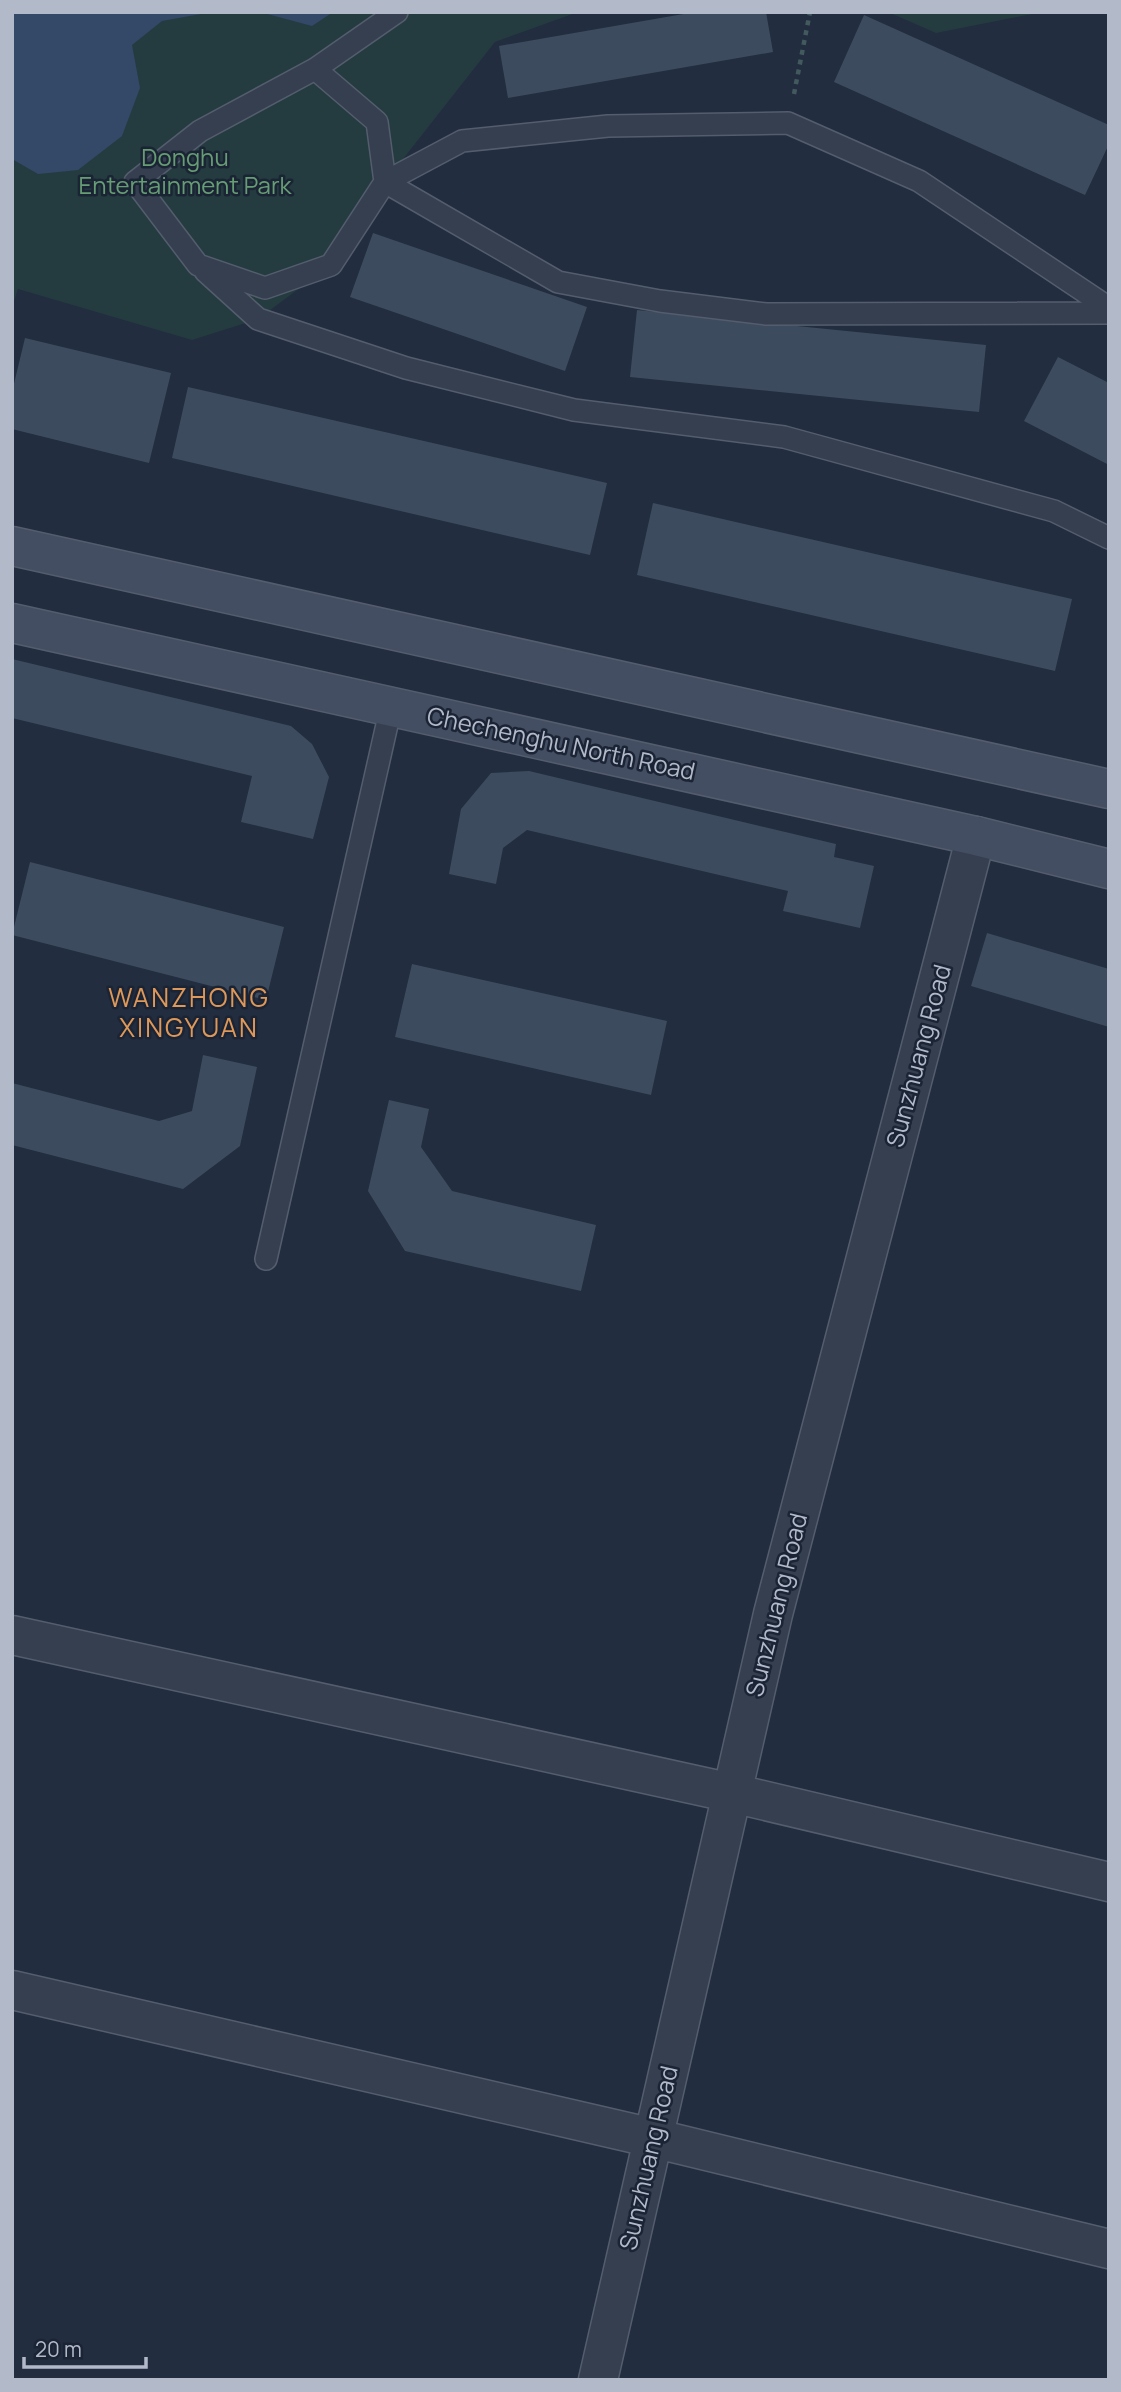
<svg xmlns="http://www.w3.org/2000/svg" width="1121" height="2392" font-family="Manrope,sans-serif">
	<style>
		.green { fill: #243c40 }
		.water { fill: #344868 }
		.building { fill: #3d4b5f }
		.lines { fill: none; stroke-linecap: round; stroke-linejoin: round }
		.service-casing { stroke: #545d6d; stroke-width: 24 }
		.minor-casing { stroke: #545d6d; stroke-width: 41 }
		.secondary-casing { stroke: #545d6d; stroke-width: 41 }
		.path { stroke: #42595d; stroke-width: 4.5; stroke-dasharray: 5 5; stroke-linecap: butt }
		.service { stroke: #363f4f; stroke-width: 21 }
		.minor { stroke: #363f4f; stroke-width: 38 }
		.secondary { stroke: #434e62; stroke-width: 38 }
		.labels { text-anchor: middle; stroke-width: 5; stroke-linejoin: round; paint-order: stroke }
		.park-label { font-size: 24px; fill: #679d75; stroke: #1b2434 }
		.street-label { font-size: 24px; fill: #b2baca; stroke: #1b2434 }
		.neighbourhood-label { font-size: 26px; letter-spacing: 2px; fill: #de9859; stroke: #1b2434 }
	</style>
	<rect width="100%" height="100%" fill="#222d3f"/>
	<path class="green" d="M12,12H578L495,42L385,182L331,265L258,319L192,340L18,289L12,307Z
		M888,12H1042L936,33Z"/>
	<path class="water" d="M12,12H212L162,21L132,45L140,88L122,136L78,170L38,174L12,159Z
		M260,12H333L312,26Z"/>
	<path class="building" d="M695,12H766L773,52L508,98L499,46Z
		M864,15L1109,125V144L1085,195L834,82Z
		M373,233L587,307L565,371L350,297Z
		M637,310L986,345L979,412L630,377Z
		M25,338L171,373L149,463L12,429V392Z
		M1058,357L1109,383V465L1024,421Z
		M188,387L607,483L590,555L172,458Z
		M653,503L1072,599L1055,671L637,575Z
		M12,659L291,726L312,744L329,777L313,839L241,822L252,776L12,718Z
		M529,771L836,844L834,857L874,866L860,928L783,911L788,891L527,830L503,848L496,884L449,874L461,809L491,773Z
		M30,862L284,927L266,1000L12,935Z
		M987,933L1109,969V1027L971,986Z
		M412,964L667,1021L651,1095L395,1037Z
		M203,1055L257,1067L240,1146L183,1189L12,1145V1083L159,1121L192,1111Z
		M389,1100L429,1109L421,1147L452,1191L596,1225L581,1291L405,1251L368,1191Z"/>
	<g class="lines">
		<defs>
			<path id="service" d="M397,12L315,69L200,131L135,182L198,265L265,288L331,265L385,182L462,141L608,126L788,123L919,181L1109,308
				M315,69L377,122L385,182
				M385,182L558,282L660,301L766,314L1109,313
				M205,271L258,319L406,368L574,410L784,437L1054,511L1109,538
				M266,1259L391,707"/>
			<path id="minor" d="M12,1635L732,1793L1109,1882
				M12,1990L653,2138L1109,2249
				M598,2380L773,1614L976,836"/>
			<path id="secondary" d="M12,546L1109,789
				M12,623L976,836L1109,869"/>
		</defs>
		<use href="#service" class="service-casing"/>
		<use href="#minor" class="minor-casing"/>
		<use href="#secondary" class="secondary-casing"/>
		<path class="path" d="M794,94L810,12"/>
		<use href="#service" class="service"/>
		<use href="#minor" class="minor"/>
		<use href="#secondary" class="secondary"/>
	</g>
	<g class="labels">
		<g class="park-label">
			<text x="185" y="166">Donghu<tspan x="185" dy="28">Entertainment Park</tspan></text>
		</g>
		<g class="street-label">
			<text transform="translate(561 744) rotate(12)" y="8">Chechenghu North Road</text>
			<text transform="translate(919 1056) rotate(-75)" y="8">Sunzhuang Road</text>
			<text transform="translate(777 1605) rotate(-76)" y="8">Sunzhuang Road</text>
			<text transform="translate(649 2158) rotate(-77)" y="8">Sunzhuang Road</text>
		</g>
		<g class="neighbourhood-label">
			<text x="189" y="1007">WANZHONG<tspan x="189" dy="30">XINGYUAN</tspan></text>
		</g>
	</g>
	<rect width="1121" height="2392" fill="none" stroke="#b2baca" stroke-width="28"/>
	<path d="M24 2357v10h122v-10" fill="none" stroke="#b2baca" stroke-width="3.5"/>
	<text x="35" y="2357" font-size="21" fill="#b2baca" stroke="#1b2434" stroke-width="5" paint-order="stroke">20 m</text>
</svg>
